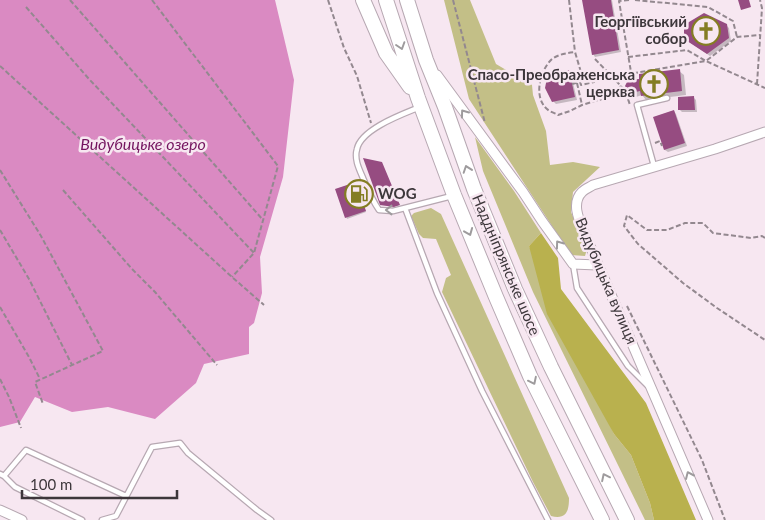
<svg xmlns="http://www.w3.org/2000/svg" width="765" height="520" font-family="Lato,sans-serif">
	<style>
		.green { fill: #c3bf87 }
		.forest { fill: #b9b14e }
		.water { fill: #da8ac2 }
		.shadow { fill: #0003 }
		.building { fill: #964c81 }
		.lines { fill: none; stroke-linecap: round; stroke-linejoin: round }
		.service-casing { stroke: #b7a8b2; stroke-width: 7 }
		.minor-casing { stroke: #b7a8b2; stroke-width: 11 }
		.primary-casing { stroke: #b7a8b2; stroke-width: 16 }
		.path { stroke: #93888f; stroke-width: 2; stroke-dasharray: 5 2.5; stroke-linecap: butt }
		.service { stroke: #fff; stroke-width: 4.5 }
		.minor { stroke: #fff; stroke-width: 9 }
		.primary { stroke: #fff; stroke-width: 14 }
		.oneway { stroke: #9e9b9d }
		.labels { text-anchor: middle; stroke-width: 5; stroke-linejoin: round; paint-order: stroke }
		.poi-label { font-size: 15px; font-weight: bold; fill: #3d373b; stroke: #f7e7f1; text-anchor: end }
		.street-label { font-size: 15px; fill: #3d373b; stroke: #f7e7f1 }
		.water-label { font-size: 16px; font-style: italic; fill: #74145f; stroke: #f7e7f1 }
	</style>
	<rect width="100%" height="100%" fill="#f7e7f1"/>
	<path class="green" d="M444,0H470L496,64L532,85L533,95L546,131L550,165L573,162L600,167L573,192L571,212L587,249L585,256L571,255L469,99Z
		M475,137L514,191L541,233L529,246L614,434L631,455L650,503L654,520H645L533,292L483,171Z
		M431,208L441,214L569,498C569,510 567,520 551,516L533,482L442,292L446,278L451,275L436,239L423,238L419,234L411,216L414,213Z"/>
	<path class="forest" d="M541,233L558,258L561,289L646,403L696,520H654L650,503L631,455L614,434L547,314L529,246Z"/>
	<path class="water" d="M0,0H275L294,80L283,177L260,257L262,293L254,323L249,327V354L204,364L196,383L155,419L108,407L72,412L35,397L20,422L0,427Z"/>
	<path class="shadow" d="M584,0H612L621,52L595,57L593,54Z
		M726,25L729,28L731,41L710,56L688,41Z
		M679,71L684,75L686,95L646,100L642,95L636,97L628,90Z
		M569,72L571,74L577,100L556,104L553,101Z
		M694,98L696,100L697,112H682L679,109Z
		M674,111L676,114L687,146L668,152L665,150L655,118Z
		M356,184L366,212L347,219L337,190Z"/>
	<path class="building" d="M582,0H611L619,50L592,55Z
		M738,0H749L751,7L741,10Z
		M704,13L727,24L729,38L707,54L684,39V25Z
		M680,69L682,91L641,96L640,91L631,93L627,91L625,86L627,82L630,80L639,79V74Z
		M569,70L575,97L552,102L545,88L548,73Z
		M694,96L695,110H678V97Z
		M674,110L685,143L664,150L653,117Z
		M363,158L382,162L400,205L394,207L380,205Z
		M356,182L366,211L345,218L335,189Z"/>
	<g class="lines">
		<defs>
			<path id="service" d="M420,107C403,114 361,129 357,149C354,159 359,169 363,178C368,190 372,200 379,210L393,211L452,196
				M654,166L637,105L667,98
				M405,208L437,293L482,391L548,520
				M573,264L577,288L628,366L647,385
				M0,474L4,476L15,487L82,520
				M4,476L26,450L126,496
				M102,520L116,516L152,447L180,443L188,453L257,510L271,520"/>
			<path id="minor" d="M437,75L523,192L542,221L573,264L597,265
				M0,510L22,520
				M708,520L584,232C579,220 571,203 582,192C585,189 590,187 593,185L715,149L765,132"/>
			<path id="primary" d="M363,0L386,53L410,87
				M386,0L418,98L454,195L496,297L530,376L602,520
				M407,0L426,60L445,107L474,189L515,289L551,367L627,520"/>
		</defs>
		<use href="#service" class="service-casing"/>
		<use href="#minor" class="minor-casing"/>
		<use href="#primary" class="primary-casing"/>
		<path class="path" d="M70,0L263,220
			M152,0L278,166L254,253L232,277
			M328,0L344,48L357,76L371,123
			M453,0L485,123
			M569,0L575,52
			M629,0L619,1L631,72
			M635,0L708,7L733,21L737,37
			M26,7L89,79L254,253
			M628,57L687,50L706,61L737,37L760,35
			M595,59L621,86L626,93L630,105
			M0,66L232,277L264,305
			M583,79L575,52C567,53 559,54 552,59C540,70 533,97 547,109C550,112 555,113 558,115L570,111L582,105L612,96L621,86
			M580,82V80L593,78V80
			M577,83L582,105
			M572,84L580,82L581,85L594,82L593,80L706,61L765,88
			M757,84L762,8L760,0
			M655,143L660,141L662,146
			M0,170L41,236L103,351L35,382L43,404
			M63,190L132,269L155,292L217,365
			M0,230L29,279L72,365
			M765,238L762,236L751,238L713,233L703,223H685L667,230H647L627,215L624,226L638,244L683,283L717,308L765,340
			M627,306L702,460L725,520
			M0,307L29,357L40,379
			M0,379L9,397L21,428"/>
		<use href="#service" class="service"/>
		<use href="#minor" class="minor"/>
		<use href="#primary" class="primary"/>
	</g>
	<defs><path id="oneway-chevron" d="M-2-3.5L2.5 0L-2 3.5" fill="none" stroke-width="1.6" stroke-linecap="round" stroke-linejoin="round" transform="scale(1.25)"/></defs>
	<g class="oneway">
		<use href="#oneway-chevron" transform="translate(401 46) rotate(72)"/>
		<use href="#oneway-chevron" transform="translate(464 113) rotate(-126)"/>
		<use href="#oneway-chevron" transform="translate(467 169) rotate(-109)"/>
		<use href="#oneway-chevron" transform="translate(389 210) rotate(-180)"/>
		<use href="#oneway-chevron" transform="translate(469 232) rotate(68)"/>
		<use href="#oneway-chevron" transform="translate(559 244) rotate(-126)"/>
		<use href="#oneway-chevron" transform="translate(533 381) rotate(64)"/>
		<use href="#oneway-chevron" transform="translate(689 475) rotate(-114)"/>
		<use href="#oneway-chevron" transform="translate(605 477) rotate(-116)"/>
	</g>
	<defs>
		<symbol id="church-ring" viewBox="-11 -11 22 22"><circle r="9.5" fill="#f7e7f1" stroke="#847d23" stroke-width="1.5"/><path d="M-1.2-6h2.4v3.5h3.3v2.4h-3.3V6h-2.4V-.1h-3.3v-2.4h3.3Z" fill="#847d23"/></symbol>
		<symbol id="fuel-ring" viewBox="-11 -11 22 22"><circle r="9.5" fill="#f7e7f1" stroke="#847d23" stroke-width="1.5"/><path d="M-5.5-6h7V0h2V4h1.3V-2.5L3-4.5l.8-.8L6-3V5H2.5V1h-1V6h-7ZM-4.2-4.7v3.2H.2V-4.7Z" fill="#847d23"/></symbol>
	</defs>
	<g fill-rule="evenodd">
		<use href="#church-ring" x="690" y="15" width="32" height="32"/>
		<use href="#church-ring" x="638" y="68" width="32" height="32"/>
		<use href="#fuel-ring" x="343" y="178" width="32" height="32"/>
	</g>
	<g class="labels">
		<g class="poi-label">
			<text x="687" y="27">Георгіївський<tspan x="687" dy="17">собор</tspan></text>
			<text x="635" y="80">Спасо-Преображенська<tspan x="635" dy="17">церква</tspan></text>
			<text x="378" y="199" text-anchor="start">WOG</text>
		</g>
		<g class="street-label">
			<text transform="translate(506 265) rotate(67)" y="5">Наддніпрянське шосе</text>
			<text transform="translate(606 281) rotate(67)" y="5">Видубицька вулиця</text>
		</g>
		<g class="water-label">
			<text x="143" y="150">Видубицьке озеро</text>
		</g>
	</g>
	<path d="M22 490v8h155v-8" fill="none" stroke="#3d373b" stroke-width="2.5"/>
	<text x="30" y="490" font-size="15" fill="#3d373b" stroke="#f7e7f1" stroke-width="4" paint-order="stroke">100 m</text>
</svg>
